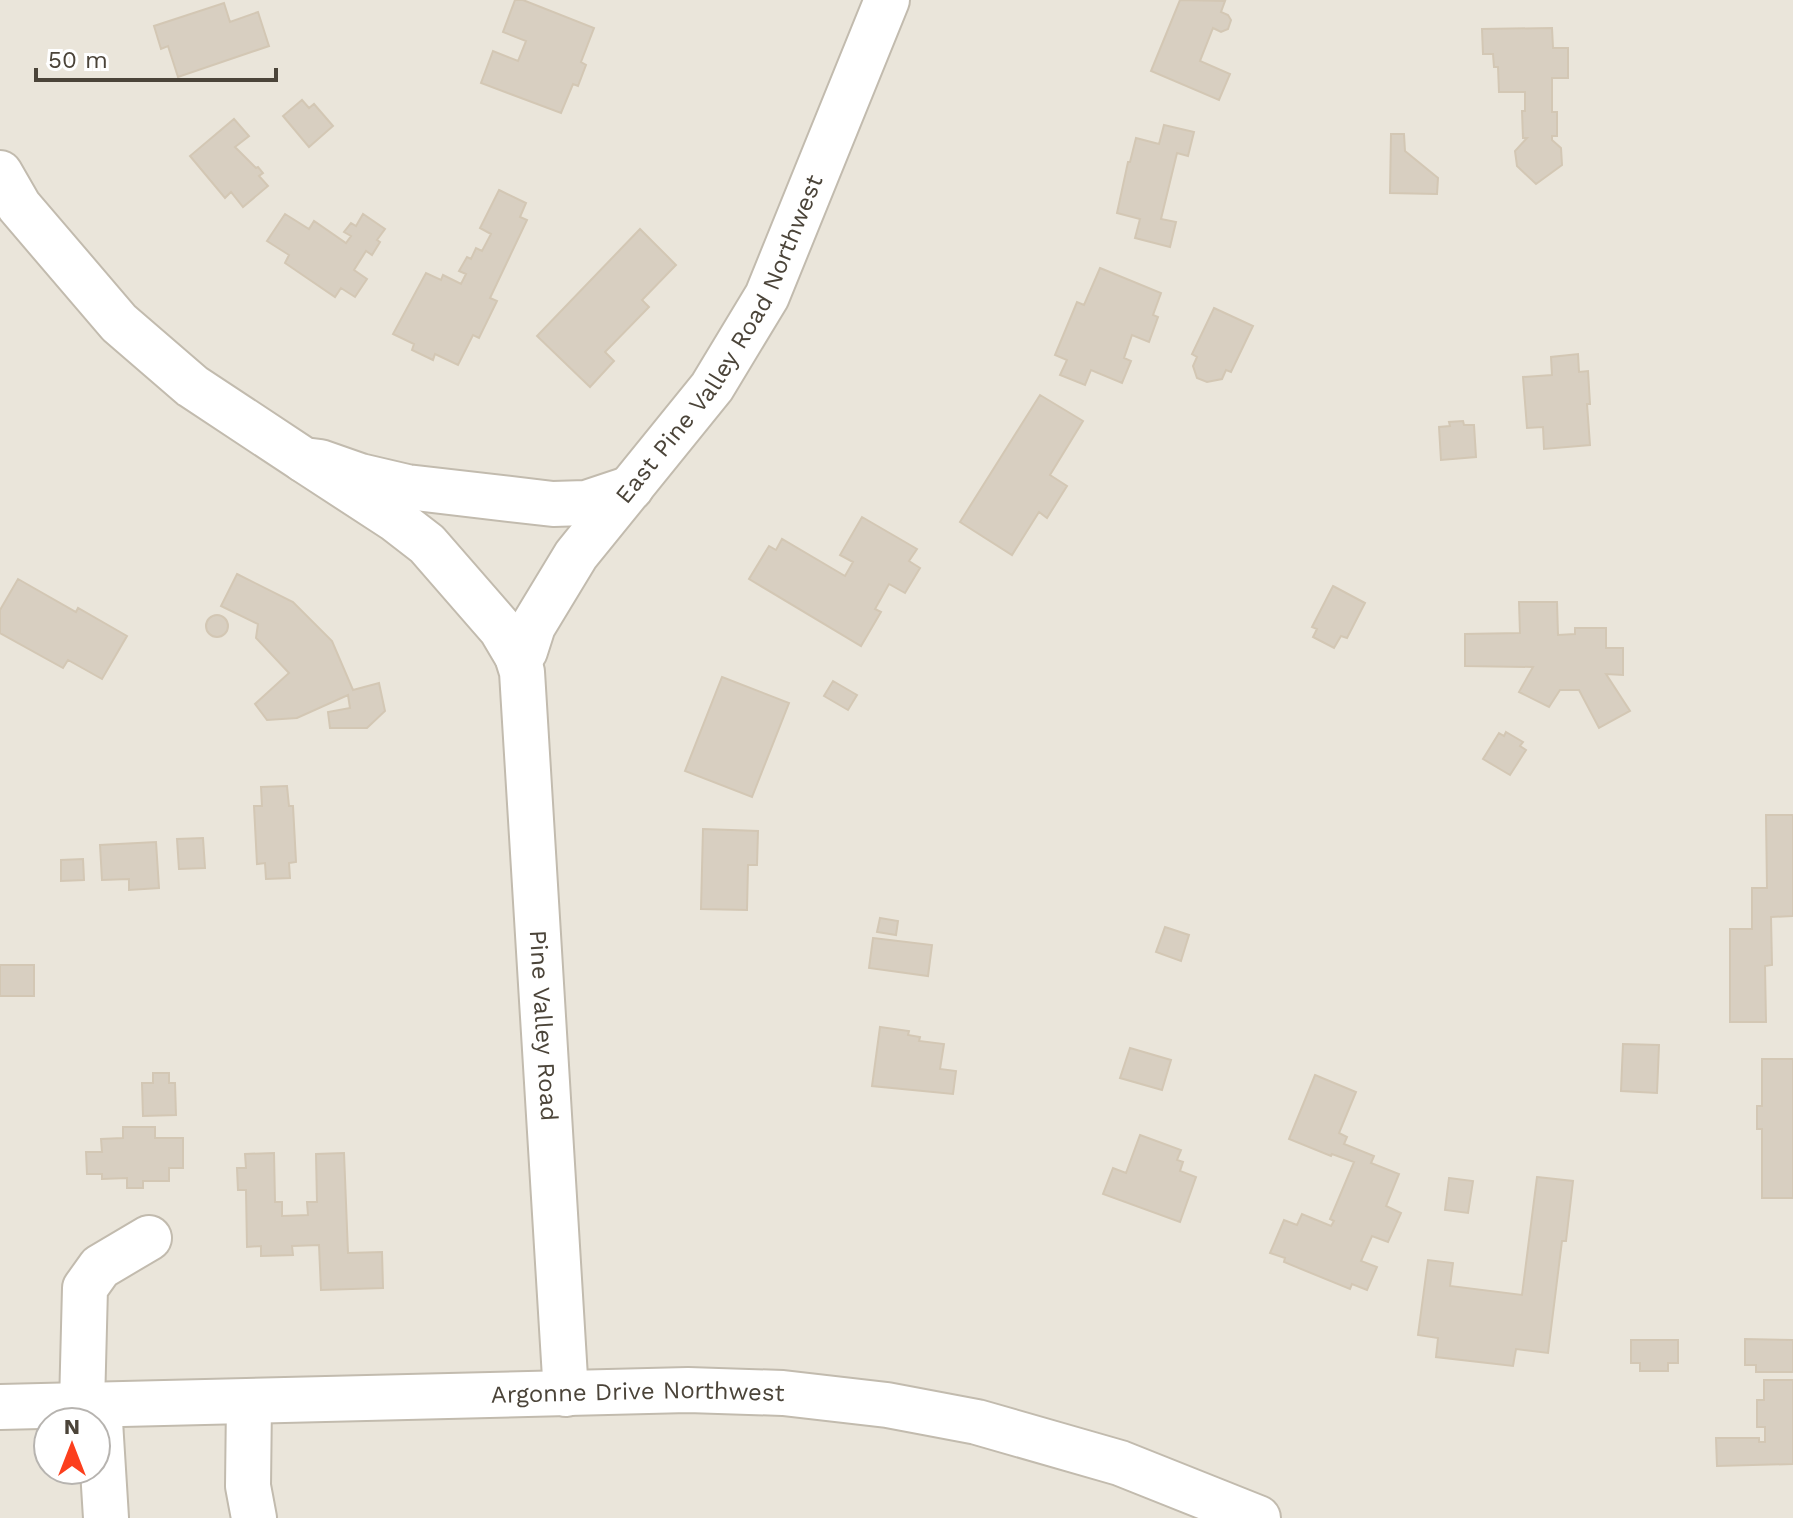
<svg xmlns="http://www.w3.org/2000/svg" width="1793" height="1518" font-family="'Work Sans',sans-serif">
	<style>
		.residential { fill: #eae5da; fill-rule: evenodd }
		.building { fill: #d8cfc1; stroke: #d3c7b4; stroke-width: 2 }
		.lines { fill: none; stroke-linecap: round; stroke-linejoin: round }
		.minor-casing { stroke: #c2bbae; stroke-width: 48 }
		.minor { stroke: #fff; stroke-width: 44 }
		.labels { text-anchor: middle; stroke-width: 6; stroke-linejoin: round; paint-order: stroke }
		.street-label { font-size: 24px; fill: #4b4439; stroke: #fff }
	</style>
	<rect width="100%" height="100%" fill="#f6f3ec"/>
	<path class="residential" d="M0,0H1793V1518H0ZM48,1422H96V1470H48Z"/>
	<path class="building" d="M515,0H523L594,28L581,62L586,65L578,86L573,84L561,113L481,83L493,51L518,61L526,41L503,32Z
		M1180,0L1225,1L1221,12L1228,15L1231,20L1228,29L1221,32L1213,28L1200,61L1230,74L1219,100L1151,71Z
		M224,3L230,22L258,12L269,46L178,77L168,46L161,49L154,26Z
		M1552,28L1553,48H1568V78H1552V112H1557V136H1552V140L1561,148L1562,165L1536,184L1517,166L1515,151L1527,138H1523L1522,111H1525V92H1499L1498,67H1494L1493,54H1483L1482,29Z
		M302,100L309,108L314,104L333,126L309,147L283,116Z
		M234,119L249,136L235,147L256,168L258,167L263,173L259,176L268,186L243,207L231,192L225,198L190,156Z
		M1164,125L1194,132L1188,156L1177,153L1161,219L1176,222L1170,247L1135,238L1140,219L1117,213L1128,162H1130L1136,138L1159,144Z
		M1391,134H1404L1405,151L1438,178L1437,194L1390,193Z
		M499,190L526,203L520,217L527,220L490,298L497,301L479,338L473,335L458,365L435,354L433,360L412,350L414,344L393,334L426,273L441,280L443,275L461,284L466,274L459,271L467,257L471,259L476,248L482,251L491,234L480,228Z
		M285,214L309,229L314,221L346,243L351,236L344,232L351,223L356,226L363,214L385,229L377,240L380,242L372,255L366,251L354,270L367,279L355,297L341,288L335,297L285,263L289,255L267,241Z
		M640,229L676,265L642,300L649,307L605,352L614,361L590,387L537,336Z
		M1100,268L1161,293L1153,315L1158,317L1149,342L1132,335L1124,358L1131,361L1122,383L1091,370L1085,385L1060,375L1067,360L1055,355L1077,302L1084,305Z
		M1214,308L1253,326L1231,372L1226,370L1222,379L1207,382L1197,378L1193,366L1197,357L1192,354Z
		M1578,354L1579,372L1588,371L1590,404H1587L1590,445L1544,449L1543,427L1527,428L1523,377L1552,375L1551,357Z
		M1040,395L1083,421L1050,475L1067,486L1047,518L1039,512L1012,555L960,522Z
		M1463,421L1464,425H1474L1476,457L1441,460L1439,427L1450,426L1449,422Z
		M862,517L917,549L909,561L920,568L905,593L889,584L875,609L881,612L861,646L749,579L769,546L776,550L782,539L845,576L853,562L840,555Z
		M237,574L293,602L332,641L353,690L379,683L385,711L367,728H330L328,712L350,708L348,695L297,718L267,720L255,704L289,673L256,638L258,624L221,606Z
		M18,579L76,612L78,608L127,636L102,679L68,660L63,668L0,633V610Z
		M1333,586L1365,603L1347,638L1341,636L1334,648L1313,637L1317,629L1312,627Z
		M1519,602H1557L1558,635L1575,634V628H1606V648H1623V675L1606,674L1630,711L1599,728L1579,690H1560L1549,707L1519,692L1533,667L1465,666V634L1520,633Z
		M206 626a11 11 0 1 1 22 0a11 11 0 1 1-22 0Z
		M722,677L789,703L752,797L685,771Z
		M833,681L857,695L848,710L824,696Z
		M1506,732L1523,742L1520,746L1526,750L1510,775L1483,759L1499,733L1504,736Z
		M287,786L289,806H293L296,862L289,863L290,878L266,879L265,863L257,864L254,806H262L261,787Z
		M1766,815H1793V916L1771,917L1772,965L1765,966L1766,1022H1730V929H1752V888H1767Z
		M703,829L758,831L757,865H748L747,910L701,909Z
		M203,838L205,868L179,869L177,839Z
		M156,842L159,888L129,890V879L102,880L100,845Z
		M83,859L84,880L61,881V860Z
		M880,918L898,921L896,935L877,932Z
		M1165,927L1189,935L1181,961L1156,952Z
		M873,938L932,945L928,976L869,968Z
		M0,965H34V996H0Z
		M880,1027L909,1031L908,1035L920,1037L919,1041L944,1044L940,1069L956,1071L953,1094L872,1086Z
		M1623,1044L1659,1045L1657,1093L1621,1091Z
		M1130,1048L1171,1060L1162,1090L1120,1078Z
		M1762,1059H1793V1198H1762V1129H1757V1106H1762Z
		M153,1073H169V1083H175L176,1115L143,1116L142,1083H153Z
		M1315,1075L1356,1092L1339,1133L1347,1137L1344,1144L1374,1156L1371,1163L1399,1174L1386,1206L1401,1213L1388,1242L1372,1236L1361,1261L1377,1267L1367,1290L1352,1284L1350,1289L1284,1262L1285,1258L1270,1253L1284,1220L1297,1225L1302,1214L1331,1226L1334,1221L1330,1219L1354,1162L1332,1154L1331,1156L1289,1139Z
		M123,1127H155V1138H183V1168H169V1181H143V1188H127V1178L102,1179V1174H87L86,1152H102L101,1139L123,1138Z
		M1140,1135L1181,1150L1177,1160L1183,1162L1180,1171L1196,1177L1180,1222L1103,1194L1113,1168L1126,1173Z
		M274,1153L275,1202H282V1216L308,1215L307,1202H317L316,1154L344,1153L348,1253L382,1252L383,1288L321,1290L319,1245L292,1246L293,1255L261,1256V1246L247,1247L246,1190H238L237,1168H246L245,1154Z
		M1537,1177L1573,1181L1566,1241H1562L1548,1353L1516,1349L1513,1366L1436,1357L1438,1338L1418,1335L1428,1260L1453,1263L1450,1286L1522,1295Z
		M1449,1178L1473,1181L1468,1213L1445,1210Z
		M1745,1339L1793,1340V1372H1756V1365H1745Z
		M1631,1340H1678V1363H1668V1371H1640V1363H1631Z
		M1764,1380H1793V1464L1717,1466L1716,1438H1759V1442H1765V1427H1757V1400H1764Z"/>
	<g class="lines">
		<defs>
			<g id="minor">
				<path d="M0,173L19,206L119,323L192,386L304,460L320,462L360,476L407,487L553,504L586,503L631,488"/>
				<path id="s1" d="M304,460L396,520L427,544L501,629L517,656L522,672L566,1394"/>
				<path id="s2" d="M517,656L525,651L533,626L576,555L712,387L767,296L887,0"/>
				<path d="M249,1402L248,1486L254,1518"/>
				<path d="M82,1405L85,1288L100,1267L149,1238"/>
				<path d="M99,1405L106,1518"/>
				<path id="s3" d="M0,1407L688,1390L783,1393L887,1405L977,1422L1120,1463L1258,1518"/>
			</g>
		</defs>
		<use href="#minor" class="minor-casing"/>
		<use href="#minor" class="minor"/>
	</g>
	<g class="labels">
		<g class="street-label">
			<text dy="8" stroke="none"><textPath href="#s2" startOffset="380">East Pine Valley Road Northwest</textPath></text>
			<text dy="8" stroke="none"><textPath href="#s1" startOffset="664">Pine Valley Road</textPath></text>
			<text dy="8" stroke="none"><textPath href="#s3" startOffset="638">Argonne Drive Northwest</textPath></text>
		</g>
	</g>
	<g transform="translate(72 1446)"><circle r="38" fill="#ffffff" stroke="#b7b4b0" stroke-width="2"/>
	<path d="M0-6L14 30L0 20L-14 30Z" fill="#fc3f1d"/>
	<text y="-12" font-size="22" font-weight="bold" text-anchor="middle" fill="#4b4439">N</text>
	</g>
	<path d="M36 68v12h240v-12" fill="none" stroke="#4b4439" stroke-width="4"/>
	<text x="48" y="68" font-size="24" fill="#4b4439" stroke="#ffffff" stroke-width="6" paint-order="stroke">50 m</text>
</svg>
